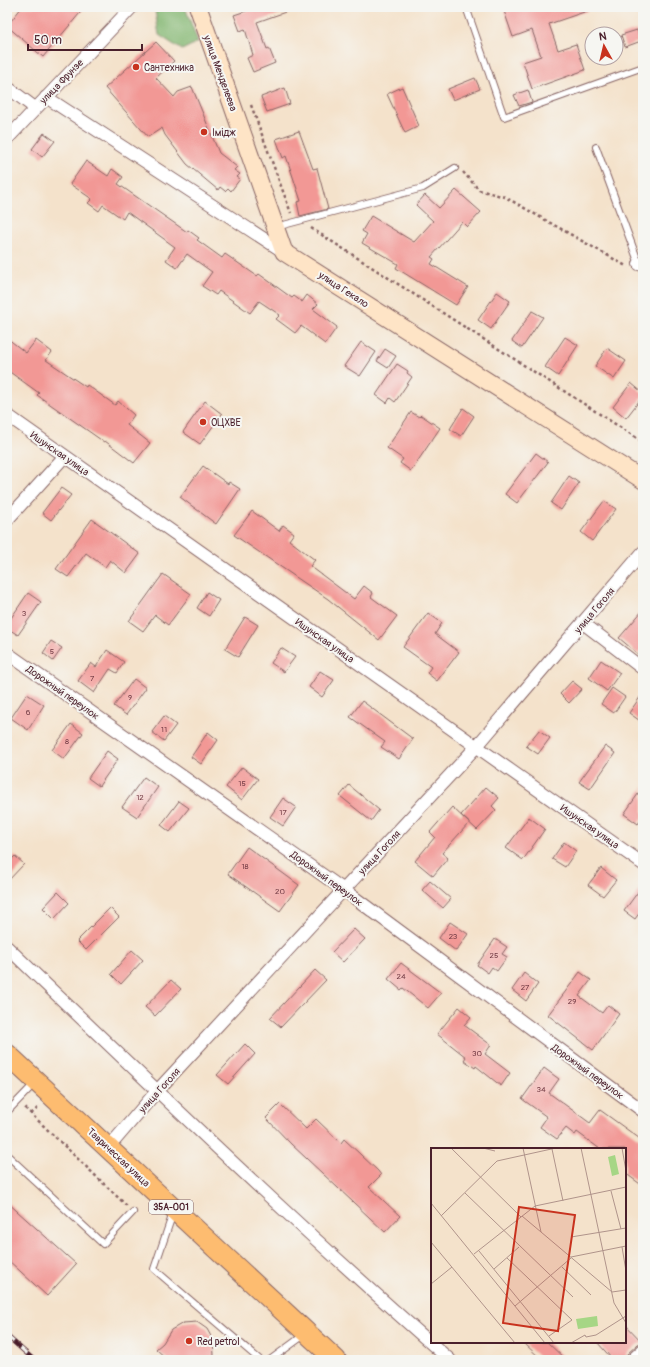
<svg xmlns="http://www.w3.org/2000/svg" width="650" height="1367" font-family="Pangolin,sans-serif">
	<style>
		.forest { fill: #84b772; stroke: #676b4e }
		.building { fill: #f29895 }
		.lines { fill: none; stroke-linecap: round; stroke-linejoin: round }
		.service-casing { stroke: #866363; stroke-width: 8 }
		.minor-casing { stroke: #866363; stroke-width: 14 }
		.secondary-casing { stroke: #866363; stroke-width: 19 }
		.trunk-casing { stroke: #866363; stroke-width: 22 }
		.path { stroke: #866363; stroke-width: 2.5; stroke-dasharray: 3 3; stroke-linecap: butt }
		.service { stroke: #fff; stroke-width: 6 }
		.minor { stroke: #fff; stroke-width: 12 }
		.secondary { stroke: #fee4c6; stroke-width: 17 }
		.trunk { stroke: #fdbc70; stroke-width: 20 }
		.rail-casing { stroke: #4a1f2b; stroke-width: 4.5 }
		.rail { stroke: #f6f6f2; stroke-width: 3; stroke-dasharray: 9; stroke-linecap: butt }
		.poi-dot { fill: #c8321e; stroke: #f6f6f2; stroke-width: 1.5 }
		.labels { text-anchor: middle; stroke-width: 4; stroke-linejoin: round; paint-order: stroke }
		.number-label { font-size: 8px; fill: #743d46 }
		.shield { fill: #f6f6f2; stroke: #7e6067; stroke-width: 1 }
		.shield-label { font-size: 9px; font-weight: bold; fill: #4a1f2b }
		.poi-label { font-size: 10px; fill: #4a1f2b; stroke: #f6f6f2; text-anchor: start }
		.street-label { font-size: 10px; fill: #4a1f2b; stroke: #f6f6f2 }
		.inset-road { fill: none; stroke: #b0948b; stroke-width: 1 }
		.view { fill: #c8321e; fill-opacity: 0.15; stroke: #c8321e; stroke-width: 2 }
		.inset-edge { fill: none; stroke: #4a1f2b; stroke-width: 2 }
	</style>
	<rect width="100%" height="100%" fill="#f6f6f2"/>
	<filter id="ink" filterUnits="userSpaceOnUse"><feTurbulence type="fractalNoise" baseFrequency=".025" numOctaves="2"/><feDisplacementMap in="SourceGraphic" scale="8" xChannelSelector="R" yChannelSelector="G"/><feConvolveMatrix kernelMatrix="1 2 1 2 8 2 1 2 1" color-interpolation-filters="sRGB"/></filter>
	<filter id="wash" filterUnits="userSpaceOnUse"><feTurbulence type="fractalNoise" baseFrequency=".012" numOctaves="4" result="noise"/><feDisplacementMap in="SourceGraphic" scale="16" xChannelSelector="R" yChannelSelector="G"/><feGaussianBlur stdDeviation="0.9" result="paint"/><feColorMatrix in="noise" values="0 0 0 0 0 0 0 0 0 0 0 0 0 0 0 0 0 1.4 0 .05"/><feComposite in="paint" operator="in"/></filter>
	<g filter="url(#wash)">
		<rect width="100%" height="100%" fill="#f4e2cb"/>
		<path class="forest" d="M157,7H185L198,42L182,50L159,35L155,11Z"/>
		<g id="blocks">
			<path class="building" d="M22,7H85L43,57L7,26Z
				M258,7H293L294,9L257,22L267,49L269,48L275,63L253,72L247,58L253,55L245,29L240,31L234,15Z
				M515,7H592L593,9L549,24L558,50L576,44L585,70L532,89L523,62L541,56L532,30L513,37L504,11Z
				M637,30L641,41L625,47L621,35Z
				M156,42L174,61L156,78L174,97L178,92L192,87L219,153L237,167L234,170L240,174L237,177L240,179L231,191L228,188L225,191L220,187L218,190L187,164L165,135L162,128L148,137L105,88Z
				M475,78L480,89L453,100L448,89Z
				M402,87L419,126L405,133L387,94Z
				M285,88L290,104L267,112L261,97Z
				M528,90L532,102L519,106L514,95Z
				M299,131L313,169L317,168L328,209L300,216L297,202L301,201L286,156L283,158L276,139Z
				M44,133L55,141L42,157L32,149Z
				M86,161L108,176L112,169L123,177L118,184L187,232L188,230L199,238L197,240L222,258L225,254L257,276L259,274L292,298L294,296L302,302L307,295L318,304L313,309L337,327L325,344L301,326L295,333L276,319L280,315L259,301L250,313L219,291L216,295L202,286L212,272L187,254L177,268L166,260L175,247L127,212L123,219L103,205L99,211L88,203L92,199L70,184Z
				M456,190L481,212L467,227L462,222L431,257L434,259L431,264L468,287L456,305L396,268L398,264L362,243L367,234L362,231L371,216L414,242L433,221L416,205L425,195L439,208Z
				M497,292L510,301L491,329L478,320Z
				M532,311L543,317L522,348L512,341Z
				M565,337L578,345L558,376L545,367Z
				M7,338L26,353L36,340L52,352L46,360L86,387L87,385L115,405L118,401L134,415L127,425L150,443L134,463L105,441L104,442L37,395L39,393L7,370Z
				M361,342L376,352L360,376L344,366Z
				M607,348L626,361L614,379L595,366Z
				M385,349L396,356L388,368L377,361Z
				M397,364L408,371L407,373L412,377L395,402L390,398L387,403L376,395Z
				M631,383L643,393V396L626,418L613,407Z
				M205,401L222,414L200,444L183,432Z
				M463,408L474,416L461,436L450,429Z
				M411,412L419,417L421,415L440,428L411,471L400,463L403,459L387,448Z
				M536,453L548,462L517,503L505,494Z
				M203,466L228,484L229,482L240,489L216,524L180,497Z
				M569,476L579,483L561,510L551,503Z
				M61,488L71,495L51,520L42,513Z
				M604,501L616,509L592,541L581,532Z
				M252,511L279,531L283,525L294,533L289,540L315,560L310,566L354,599L364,586L373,593L371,597L397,616L379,640L328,599L234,535Z
				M92,519L140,554L126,573L110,560L105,567L86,553L68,577L56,569Z
				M163,574L191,594L168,625L155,615L143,631L129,621Z
				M207,592L219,600L209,616L197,608Z
				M28,593L41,602L18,635L7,628V624Z
				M643,610V648L638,654L619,638Z
				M428,613L442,623L435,634L459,652L437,681L427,673L431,667L403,647Z
				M245,617L258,625L238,657L225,649Z
				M51,641L62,648L53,661L43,653Z
				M281,648L295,657L284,672L271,663Z
				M107,650L124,662L117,673L110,669L94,693L78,681L91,663L96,667Z
				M601,660L620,673L607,691L589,678Z
				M320,671L334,680L322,697L309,687Z
				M134,679L146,688L126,715L114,706Z
				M572,681L582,689L569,703L560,694Z
				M612,688L625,697L614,713L601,704Z
				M643,693V723L629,713Z
				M27,694L44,705L28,730L11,718Z
				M362,701L413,739L399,759L381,747L385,742L350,717Z
				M164,716L176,725L164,741L152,732Z
				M71,724L83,733L64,759L52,750Z
				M539,730L550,738L538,754L526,746Z
				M208,732L218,740L201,764L191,757Z
				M605,746L615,753L590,789L579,782Z
				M107,751L118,759L99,786L88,778Z
				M242,767L258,779L242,800L226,787Z
				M144,777L158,787L137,817L122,807Z
				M349,785L379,810L371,821L340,796Z
				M486,787L499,798L492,806L496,810L477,830L461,815Z
				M643,787V817L638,824L624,814Z
				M283,798L296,807L283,826L270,817Z
				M179,801L189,808L170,832L161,825Z
				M452,807L469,823L442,853L448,858L433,876L415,861L435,837L430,832Z
				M529,817L545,829L523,860L506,848Z
				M564,842L576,851L565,867L552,859Z
				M247,847L299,885L280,911L228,874Z
				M15,856L24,864L7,882V864Z
				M601,868L616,880L603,896L588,885Z
				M430,881L451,899L443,908L422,890Z
				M643,885V908L635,919L624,911Z
				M58,892L69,903L54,919L43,908Z
				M110,908L119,917L86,950L77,941Z
				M450,922L468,934L456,951L439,938Z
				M354,929L365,939L343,962L332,952Z
				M495,939L507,947L502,954L507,957L497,971L492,967L488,973L477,965Z
				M132,950L143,960L121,984L111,974Z
				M401,963L441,993L428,1008L403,988L401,990L388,979Z
				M315,970L326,980L281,1027L270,1018Z
				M580,972L591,980L579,996L602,1013L608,1005L619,1014L593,1050L548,1015Z
				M524,973L538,984L526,1001L512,990Z
				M171,980L181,989L155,1016L145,1007Z
				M459,1007L471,1017L464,1025L491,1045L485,1054L510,1073L501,1086L476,1066L475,1068L464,1060L466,1057L437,1034Z
				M245,1044L255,1054L228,1084L217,1075Z
				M544,1068L559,1079L549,1093L590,1123L600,1110L643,1141V1186L625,1173V1149H600L577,1132L575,1135L566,1128L557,1139L540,1127L547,1117L522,1099Z
				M280,1104L306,1129L316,1119L341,1143L344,1139L378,1171L381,1175L369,1187L400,1216L385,1232L291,1144L266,1118Z
				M7,1202L76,1264L47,1296L7,1259Z
				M197,1322L207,1329L213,1340L214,1355L211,1360H168L156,1349L163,1343L171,1330L183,1323Z
				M625,1324L643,1343L638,1344L627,1354L624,1360H613L597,1342H625Z
				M523,1342H547L566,1360H542Z"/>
		</g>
	</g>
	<g filter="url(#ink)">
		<use href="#blocks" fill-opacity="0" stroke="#866363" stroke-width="1"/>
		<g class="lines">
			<defs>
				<path id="service" d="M466,7L504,117L643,67
					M596,147L639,264
					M276,227L423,188L455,168
					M7,1112L34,1084
					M7,1155L103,1244L133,1212
					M173,1213L154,1269L260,1360
					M270,1360L304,1335"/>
				<path id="minor" d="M7,87L35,108
					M46,97L284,252
					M7,139L132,7
					M639,264L643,263
					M7,415L643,864
					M7,520L64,457
					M583,623L643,669
					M7,653L344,890L643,1111
					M7,947C153,1087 298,1227 450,1360
					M109,1147L157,1091L477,746L643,552
					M632,1360L643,1350"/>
				<path id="secondary" d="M198,7L284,252L643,480"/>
				<path id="trunk" d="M7,1054L336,1360"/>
			</defs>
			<use href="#service" class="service-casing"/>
			<use href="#minor" class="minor-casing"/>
			<use href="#secondary" class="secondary-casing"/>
			<use href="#trunk" class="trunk-casing"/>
			<path class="path" d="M251,105L291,213
				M463,172L479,190L505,197L626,266
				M311,228L643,442
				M25,1108L127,1206
				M31,1114L40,1106"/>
			<use href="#service" class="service"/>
			<use href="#minor" class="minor"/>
			<use href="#secondary" class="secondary"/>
			<use href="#trunk" class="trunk"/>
			<defs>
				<path id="rail" d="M7,1336L34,1360"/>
			</defs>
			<use href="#rail" class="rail-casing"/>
			<use href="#rail" class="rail"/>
		</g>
	</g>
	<g class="poi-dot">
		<circle cx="136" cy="67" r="4"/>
		<circle cx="204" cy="132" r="4"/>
		<circle cx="203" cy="422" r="4"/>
		<circle cx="189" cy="1341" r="4"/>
	</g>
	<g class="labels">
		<g class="number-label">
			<text x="24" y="616">3</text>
			<text x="52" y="654">5</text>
			<text x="92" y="681">7</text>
			<text x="130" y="700">9</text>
			<text x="28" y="715">6</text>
			<text x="164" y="732">11</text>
			<text x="67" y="744">8</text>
			<text x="242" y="786">15</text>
			<text x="140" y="800">12</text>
			<text x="283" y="815">17</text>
			<text x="245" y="869">18</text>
			<text x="280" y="894">20</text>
			<text x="453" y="939">23</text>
			<text x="494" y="958">25</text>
			<text x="401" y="979">24</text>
			<text x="525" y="990">27</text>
			<text x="572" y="1004">29</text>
			<text x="477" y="1056">30</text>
			<text x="541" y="1092">34</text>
		</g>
		<rect class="shield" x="149" y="1200" width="44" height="14" rx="3"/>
		<g class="shield-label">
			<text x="171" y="1210">35А-001</text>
		</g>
		<g class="poi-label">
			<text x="144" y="71">Сантехника</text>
			<text x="212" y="136">Імідж</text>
			<text x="211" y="426">ОЦХВЕ</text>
			<text x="197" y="1345">Red petrol</text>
		</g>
		<g class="street-label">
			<text transform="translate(221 73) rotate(70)" y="4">улица Менделеева</text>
			<text transform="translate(61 81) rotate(-46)" y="4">улица Фрунзе</text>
			<text transform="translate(344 289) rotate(33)" y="4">улица Гекало</text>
			<text transform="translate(60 453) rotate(35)" y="4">Ишунская улица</text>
			<text transform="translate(594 610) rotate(-50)" y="4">улица Гоголя</text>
			<text transform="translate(325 640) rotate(35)" y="4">Ишунская улица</text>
			<text transform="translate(63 692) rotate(35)" y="4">Дорожный переулок</text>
			<text transform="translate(590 826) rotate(35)" y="4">Ишунская улица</text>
			<text transform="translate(379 852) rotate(-47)" y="4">улица Гоголя</text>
			<text transform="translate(327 878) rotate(36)" y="4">Дорожный переулок</text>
			<text transform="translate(588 1071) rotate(36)" y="4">Дорожный переулок</text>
			<text transform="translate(159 1090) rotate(-48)" y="4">улица Гоголя</text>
			<text transform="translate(119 1157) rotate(43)" y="4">Таврическая улица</text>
		</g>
	</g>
	<g transform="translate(431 1148)">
		<rect width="195" height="195" fill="#f4e2cb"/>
		<path d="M184,7L188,26L181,28L177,9ZM166,168L167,178L147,181L145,171Z" fill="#a6d685"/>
		<path class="inset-road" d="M20,0L90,69M52,0L64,3M92,0L110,84L181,144M150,0L183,155L195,175M191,0L195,23M121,1L132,53M180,43L190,81M34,45L142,149M0,55L114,195M10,68L66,13L125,0M91,68L110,84M140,89L195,80M0,94L84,195M191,99L195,123M48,103L123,195M43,106L104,58L195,39M140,109L195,98M76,110L141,172L118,188M131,119L160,147M63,121L88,99M0,136L21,119M181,144L195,142M84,158L140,110M140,195L154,187L155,189L165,187L195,168"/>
		<path class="view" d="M88,59L144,67L127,183L72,175Z"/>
		<rect width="195" height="195" class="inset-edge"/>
	</g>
	<rect width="650" height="1367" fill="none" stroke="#f6f6f2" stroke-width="24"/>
	<g transform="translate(604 46) rotate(352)"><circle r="19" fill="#f6f6f2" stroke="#b1a0a2"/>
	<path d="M0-3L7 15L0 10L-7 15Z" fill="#c8321e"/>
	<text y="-6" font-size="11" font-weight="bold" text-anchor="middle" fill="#4a1f2b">N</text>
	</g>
	<path d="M28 44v6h114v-6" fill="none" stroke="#4a1f2b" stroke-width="2"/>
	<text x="34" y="44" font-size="12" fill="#4a1f2b" stroke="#f6f6f2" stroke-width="3" paint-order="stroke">50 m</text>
</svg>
